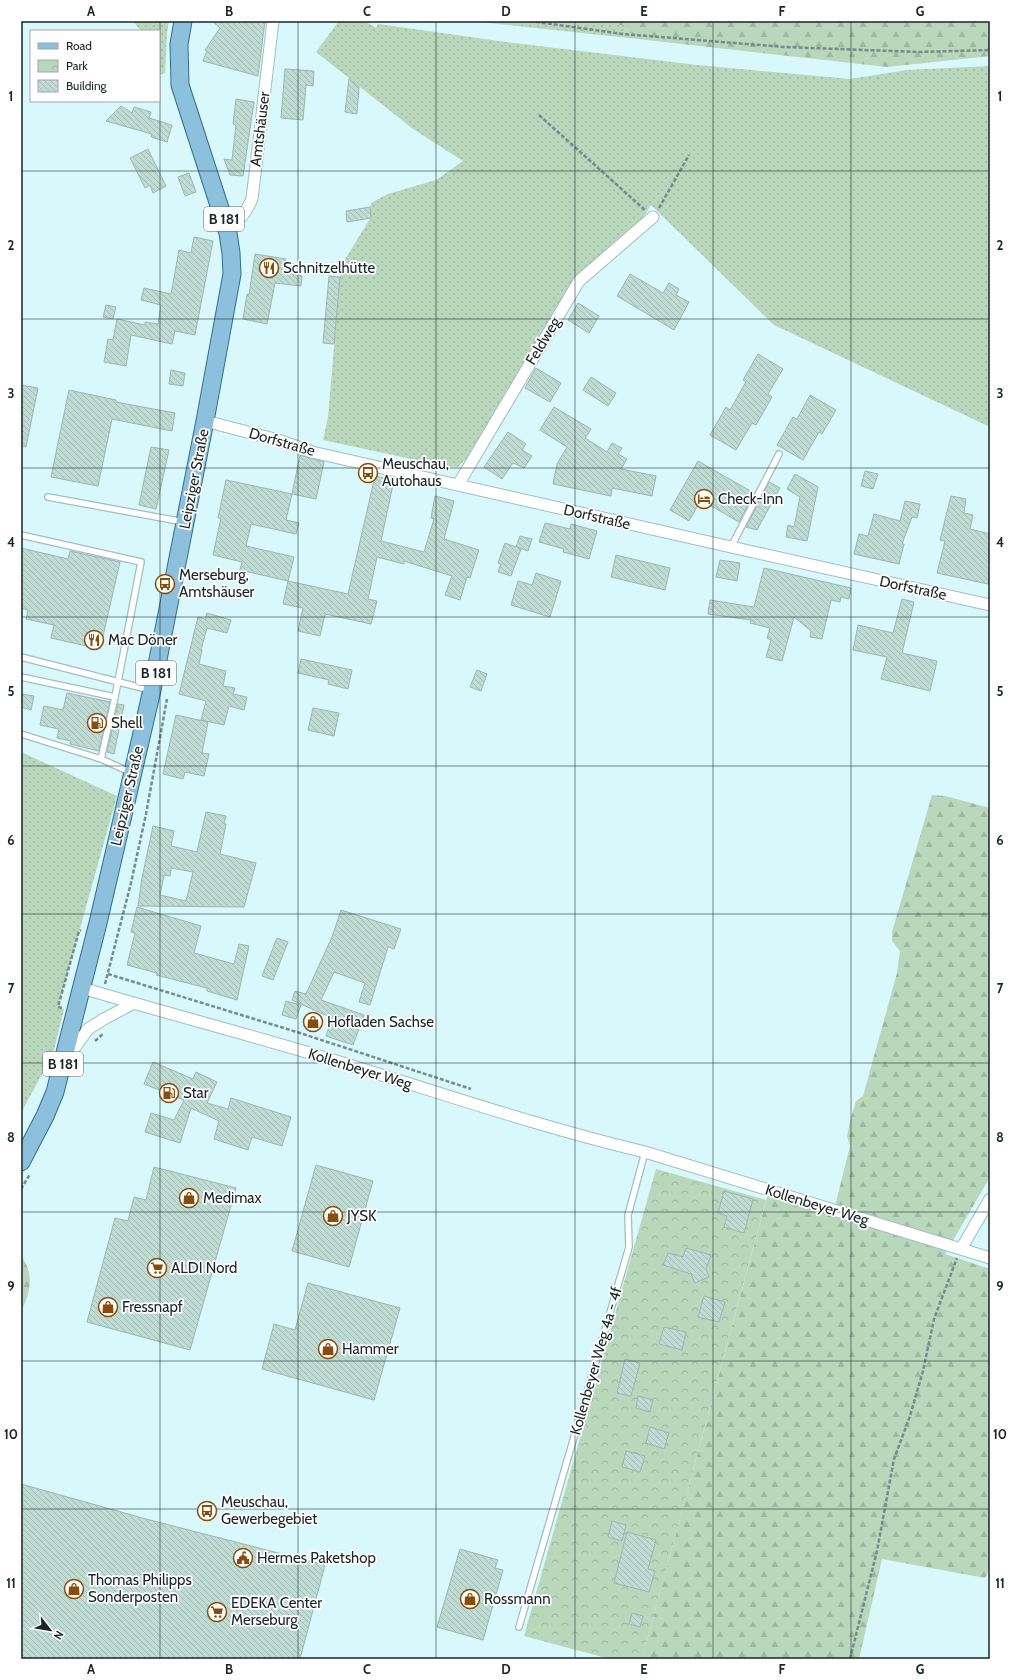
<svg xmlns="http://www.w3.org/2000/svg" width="1011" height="1680" font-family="Cabin,sans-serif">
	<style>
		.grass { fill: url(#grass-dots) }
		.forest { fill: url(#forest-firs) }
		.park { fill: url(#park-crowns) }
		.building { fill: url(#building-back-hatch); stroke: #9ab7af; fill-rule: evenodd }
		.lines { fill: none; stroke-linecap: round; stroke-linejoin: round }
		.lane-casing { stroke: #a0bfc3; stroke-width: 8 }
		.street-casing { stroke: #a0bfc3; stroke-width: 13 }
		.primary-casing { stroke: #326e8d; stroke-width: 19 }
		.path { stroke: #758b8e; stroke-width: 2.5; stroke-dasharray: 4 2; stroke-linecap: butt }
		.lane { stroke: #fff; stroke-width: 5.5 }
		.street { stroke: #fff; stroke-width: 11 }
		.primary { stroke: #8cc0dc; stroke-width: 17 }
		.grid { fill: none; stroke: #192526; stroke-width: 1; stroke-opacity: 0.55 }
		.labels { text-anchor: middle; stroke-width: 3.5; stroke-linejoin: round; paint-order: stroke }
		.shield { fill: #fefefe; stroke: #5e6667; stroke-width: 1 }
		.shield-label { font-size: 14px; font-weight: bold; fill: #192526 }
		.street-label { font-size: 15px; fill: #192526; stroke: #fefefe }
		.poi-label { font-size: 15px; fill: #192526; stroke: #fefefe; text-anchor: start }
		.neatline { fill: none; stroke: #192526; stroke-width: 1.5 }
		.grid-label { font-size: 13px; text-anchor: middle; font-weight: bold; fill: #192526 }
	</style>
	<defs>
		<pattern id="grass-dots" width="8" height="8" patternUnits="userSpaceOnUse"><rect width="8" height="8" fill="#b8d7bb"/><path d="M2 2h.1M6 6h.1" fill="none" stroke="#9eb8a1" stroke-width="1.8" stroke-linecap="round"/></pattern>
		<pattern id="forest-firs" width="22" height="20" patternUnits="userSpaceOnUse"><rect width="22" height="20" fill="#b8d7bb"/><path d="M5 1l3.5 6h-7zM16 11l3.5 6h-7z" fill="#9eb8a1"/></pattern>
		<pattern id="park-crowns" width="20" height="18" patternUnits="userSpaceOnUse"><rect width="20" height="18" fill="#b8d7bb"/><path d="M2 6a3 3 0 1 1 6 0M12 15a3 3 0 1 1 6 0" fill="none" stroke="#9eb8a1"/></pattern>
		<pattern id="building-back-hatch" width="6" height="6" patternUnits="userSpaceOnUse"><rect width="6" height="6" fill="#bedcd3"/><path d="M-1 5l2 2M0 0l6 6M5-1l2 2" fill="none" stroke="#a3bdb5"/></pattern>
	</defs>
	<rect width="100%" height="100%" fill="#d8f8fc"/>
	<path class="grass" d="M133,21H169L167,33L165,73L159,75V31H141Z
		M339,21C352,21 365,19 376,28L378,24L506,42L697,65L850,79L907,70L990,66V427L774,325L651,205L643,218L579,274L466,459L458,467L444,466L323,440L328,417L341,266L371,217L370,207L371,203L388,194L436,180L463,161L413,129L316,52Z
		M470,21L605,22L621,25L638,39Z
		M21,752L117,796L58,1007L64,1009L53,1054L21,1113Z"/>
	<path class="forest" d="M589,21H990V56L887,67L638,39L621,25Z
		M932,795L945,796L990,808V1177L945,1254L990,1269V1569L985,1578L882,1559L859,1659H642L770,1186L835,1206L850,1146L847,1136L850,1121L856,1101L863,1096L897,973L900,951L892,941V932Z
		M21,1257C35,1271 30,1296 21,1311Z"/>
	<path class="park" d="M656,1169L766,1200L642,1659H610L524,1636Z"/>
	<path class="building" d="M212,21H265L258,76L203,61L207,51L205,50L220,28Z
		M285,69L314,71L313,86L306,85L303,120L281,118Z
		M349,79L359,87L357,114L345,112Z
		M236,99L254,102L243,176L230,175L224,159L232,160L236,125L233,124Z
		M121,106L132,113L134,107L151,112L149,118L172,125L167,142L151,137L152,134L106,121Z
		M148,149L166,186L153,193L150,185L145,188L130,158Z
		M189,173L196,192L185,196L178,177Z
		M370,207L371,218L347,222L346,211Z
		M194,237L213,241L195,335L175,331L172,344L131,335L126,366L104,362L108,339L113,340L117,319L145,325V322L158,324L161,305L141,300L144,288L171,294L179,250L191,253Z
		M255,254L286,259L285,262L293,263L292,274L302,276L301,286L275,283L267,324L243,319L247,294L249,295Z
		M630,274L663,293L669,283L679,289L676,295L689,302L674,330L617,296Z
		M329,276L340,277L334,344L323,343Z
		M578,303L599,316L589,333L568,320Z
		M106,305L116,307L113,319L103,317Z
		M758,354L783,369L768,394L772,397L756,425L752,423L736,450L710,435L726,407L730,410L746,382L743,380Z
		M536,368L561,383L550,402L525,388Z
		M171,370L185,373L183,386L169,384Z
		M591,377L616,393L608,406L583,390Z
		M21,385L38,388L26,447L21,446Z
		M69,390L116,400V402L175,413L172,431L112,419L98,486L51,477Z
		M810,395L836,410L822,434L819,432L803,460L777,445L793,417L797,419Z
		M554,407L591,429L585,438L607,452L612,443L622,448L618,454L627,459L621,469L656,476L652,496L612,488L611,496L553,484L557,464L567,447L540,430Z
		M508,432L526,444L522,450L532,456L524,468L513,463L502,479L484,467Z
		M151,447L169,450L156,509L139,505Z
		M300,455L324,462L316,499L292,494Z
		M698,461L754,493L739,522L701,500L689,521L670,510Z
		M865,471L878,474L873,489L861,486Z
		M795,474L818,487L807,541L786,537L788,525L794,527L800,497L787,489Z
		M375,476L394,480L381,541L424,552L434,519L431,518L435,496L454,501L444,539L479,550L470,578L467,577L460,600L445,595L452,576L404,561V564L377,557L368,599L377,601L371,624L325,614L320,636L298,631L303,608L283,604L288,581L348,594Z
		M226,480L292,494L286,520L299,523L296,534L251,524L246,546L294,557L288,581L240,570L242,562L213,555L221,518H218Z
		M769,482L780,488L757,530L746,527Z
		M951,496L966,499L964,513L973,515L970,529L990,534V575L988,584L937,573L945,541L940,540Z
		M905,501L920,504L917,518L912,517L902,544H904L899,564L854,554L859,534L868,536L874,514L900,521Z
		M545,523L570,529L571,524L597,531L589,559L563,552L564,549L539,542Z
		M520,536L532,539L528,551L517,547L521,549L511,576L498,572L501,564L498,563L505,543L516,547Z
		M21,548L68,559L70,551L120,562L100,649L51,638L54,625L26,619L28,610L21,608Z
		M616,555L670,568L665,590L611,577Z
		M720,560L740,563L737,581L716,577Z
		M764,568L851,588L849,599L841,597L840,602L831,600L822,639L810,637L811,631L794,617L782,661L766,657L771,640L767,638L770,628L750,623L751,620L708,614L710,600L754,607Z
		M536,573L561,581L550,617L511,605L518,581L532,585Z
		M902,599L914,602L902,653L937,661L930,691L881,679L887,657L853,650L858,625L893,633Z
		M207,613L231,620L227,633L207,628L201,650H202L199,664L226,671L223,686L235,688L233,694L247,697L244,710L229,706L224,725L201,720L206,701L179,694L198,617L205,619Z
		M301,659L352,670L348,689L328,684L329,680L298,673Z
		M477,670L487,674L481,691L470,687Z
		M67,693L110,702L99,751L70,744L71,741L57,738L59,729L40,725L44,706L63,710Z
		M21,694L34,696L31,710L21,707Z
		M118,704L124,705L114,754L107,752Z
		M313,708L339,713L334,736L308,730Z
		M176,715L208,722L202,753L209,754L204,776L185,772L183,779L163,774Z
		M206,812L226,816L224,823L226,824L220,854L256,863L244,907L138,906L142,878L153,826L174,831L171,846L197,852ZM171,868L193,872L186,901L160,895L164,875L170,876Z
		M137,907L201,926L194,953L234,964L239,944L249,946L237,1000L207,991V988L156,975L157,973L127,965L135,933L131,932Z
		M341,910L401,929L394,949L388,947L370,1005L359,1002L365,983L334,972L321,1000L364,1015L353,1045L326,1036L332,1018L292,1000L295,991L306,994L332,937Z
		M277,938L288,942L273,980L262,976Z
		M286,1001L301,1005L296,1019L282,1015Z
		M153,1062L193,1079L196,1072L217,1082L207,1103L228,1109L231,1098L291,1117L282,1146L252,1137L248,1150L214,1139L219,1121L191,1108L180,1143L145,1132L151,1113L174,1120L184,1100L144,1084Z
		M316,1165L373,1181L349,1267L292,1251Z
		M154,1167L236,1188L190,1350L87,1322L115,1218L128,1221L134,1197L146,1200Z
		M724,1191L753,1199L744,1233L724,1227L727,1216L718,1213Z
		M686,1248L711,1255L706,1269L709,1277L695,1283L691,1274L663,1265L668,1253L683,1257Z
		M308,1283L400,1308L374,1400L262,1369L274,1324L295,1330Z
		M704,1296L725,1302L719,1322L698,1317Z
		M664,1327L686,1332L682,1350L659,1344Z
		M625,1359L640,1363L631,1396L617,1393Z
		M638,1396L653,1400L650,1412L636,1408Z
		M650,1427L669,1433L664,1449L646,1443Z
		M626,1451L645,1456L640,1472L622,1467Z
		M21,1484L146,1519L325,1565L300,1659H21Z
		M612,1521L626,1525L622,1541L608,1537Z
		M627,1532L656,1540L648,1569L655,1571L649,1592L614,1583Z
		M460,1549L498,1560L495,1568L503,1570L483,1640L437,1627Z
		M632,1613L643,1616L640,1627L629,1624Z"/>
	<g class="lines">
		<defs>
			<path id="lane" d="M48,497L184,522
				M21,535L141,562L115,697L21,677
				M731,547L779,454
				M21,657L150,690
				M21,734L101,759L132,773
				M101,759L115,697
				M519,1627L629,1247L628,1215L645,1152"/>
			<path id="street" d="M226,226C242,219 245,214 252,199L273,21
				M205,421L278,440L312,452L731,547L990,605
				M458,485L579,281L653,217
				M82,988C162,1012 243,1033 323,1057C430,1089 535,1126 645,1152L990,1258
				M66,1060L88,1029L104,1019L134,1003
				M961,1249L990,1199"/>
			<path id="primary" d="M21,1162L45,1116L55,1092L98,923L152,690L205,421L232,274L231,253L228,233L180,85L179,44L183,21"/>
		</defs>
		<use href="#lane" class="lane-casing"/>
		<use href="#street" class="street-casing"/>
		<use href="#primary" class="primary-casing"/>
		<path class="path" d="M530,21L623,34L784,47L919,52L990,50
			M539,115L645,210
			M659,208L689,155
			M108,974L300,1033L471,1089
			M105,984L131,883L146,814L167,699
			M62,1008L58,1007L79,931L81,930
			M95,1041L103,1034
			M77,1073L81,1061
			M21,1189L30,1174
			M850,1659L877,1551L894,1459L910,1416L923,1371L934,1319L957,1258"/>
		<use href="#lane" class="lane"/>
		<use href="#street" class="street"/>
		<use href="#primary" class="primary"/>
	</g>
	<path class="grid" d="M160,21V1659M298,21V1659M436,21V1659M575,21V1659M713,21V1659M851,21V1659M21,171H990M21,319H990M21,468H990M21,617H990M21,766H990M21,914H990M21,1063H990M21,1212H990M21,1361H990M21,1509H990"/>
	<defs>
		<symbol id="restaurant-ring" viewBox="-11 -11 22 22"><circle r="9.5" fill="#fefefe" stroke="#894c0b" stroke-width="1.5"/><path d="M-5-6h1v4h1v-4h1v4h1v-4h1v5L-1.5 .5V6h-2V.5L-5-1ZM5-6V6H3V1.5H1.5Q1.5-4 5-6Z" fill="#894c0b"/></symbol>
		<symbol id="bus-ring" viewBox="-11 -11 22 22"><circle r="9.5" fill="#fefefe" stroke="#894c0b" stroke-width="1.5"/><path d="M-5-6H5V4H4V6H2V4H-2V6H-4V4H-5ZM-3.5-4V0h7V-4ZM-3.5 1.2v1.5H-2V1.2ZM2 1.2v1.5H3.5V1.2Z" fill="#894c0b"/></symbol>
		<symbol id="hotel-ring" viewBox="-11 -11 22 22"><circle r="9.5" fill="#fefefe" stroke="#894c0b" stroke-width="1.5"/><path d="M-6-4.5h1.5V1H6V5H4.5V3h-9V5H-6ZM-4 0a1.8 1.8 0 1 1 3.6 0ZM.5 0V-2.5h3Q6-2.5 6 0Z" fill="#894c0b"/></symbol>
		<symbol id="fuel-ring" viewBox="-11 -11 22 22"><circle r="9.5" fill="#fefefe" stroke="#894c0b" stroke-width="1.5"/><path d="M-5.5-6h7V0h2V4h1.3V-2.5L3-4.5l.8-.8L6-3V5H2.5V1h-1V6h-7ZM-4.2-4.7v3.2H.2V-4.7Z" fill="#894c0b"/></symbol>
		<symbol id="shop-ring" viewBox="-11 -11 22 22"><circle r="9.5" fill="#fefefe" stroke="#894c0b" stroke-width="1.5"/><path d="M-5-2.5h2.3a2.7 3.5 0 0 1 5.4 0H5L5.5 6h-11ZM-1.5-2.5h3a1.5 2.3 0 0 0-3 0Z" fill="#894c0b"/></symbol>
		<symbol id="supermarket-ring" viewBox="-11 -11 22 22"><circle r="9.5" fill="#fefefe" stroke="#894c0b" stroke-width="1.5"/><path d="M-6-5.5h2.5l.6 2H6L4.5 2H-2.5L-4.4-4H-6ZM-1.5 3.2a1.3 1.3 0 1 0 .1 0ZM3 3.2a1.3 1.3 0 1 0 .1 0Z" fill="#894c0b"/></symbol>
		<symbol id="civic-ring" viewBox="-11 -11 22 22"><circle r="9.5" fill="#fefefe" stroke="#894c0b" stroke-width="1.5"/><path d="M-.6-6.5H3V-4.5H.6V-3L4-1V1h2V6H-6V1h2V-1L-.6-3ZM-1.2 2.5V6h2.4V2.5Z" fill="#894c0b"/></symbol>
	</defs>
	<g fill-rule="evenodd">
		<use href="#restaurant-ring" x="258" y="257" width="22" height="22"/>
		<use href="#bus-ring" x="357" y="462" width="22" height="22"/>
		<use href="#hotel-ring" x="693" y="488" width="22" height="22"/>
		<use href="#bus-ring" x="154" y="573" width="22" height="22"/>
		<use href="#restaurant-ring" x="83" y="629" width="22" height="22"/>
		<use href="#fuel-ring" x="86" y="712" width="22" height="22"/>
		<use href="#shop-ring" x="302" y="1011" width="22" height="22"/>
		<use href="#fuel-ring" x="158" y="1082" width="22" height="22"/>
		<use href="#shop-ring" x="178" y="1187" width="22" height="22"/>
		<use href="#shop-ring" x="322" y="1205" width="22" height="22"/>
		<use href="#supermarket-ring" x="146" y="1257" width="22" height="22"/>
		<use href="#shop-ring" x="97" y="1296" width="22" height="22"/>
		<use href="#shop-ring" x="317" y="1338" width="22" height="22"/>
		<use href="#bus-ring" x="196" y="1500" width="22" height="22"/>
		<use href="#civic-ring" x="232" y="1547" width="22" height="22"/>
		<use href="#shop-ring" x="63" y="1578" width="22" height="22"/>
		<use href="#shop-ring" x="459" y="1588" width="22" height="22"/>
		<use href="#supermarket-ring" x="206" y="1601" width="22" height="22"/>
	</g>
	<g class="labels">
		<g class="shield">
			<rect x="204" y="207" width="40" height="24" rx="3"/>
			<rect x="136" y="661" width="40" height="24" rx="3"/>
			<rect x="43" y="1052" width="40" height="24" rx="3"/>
		</g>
		<g class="shield-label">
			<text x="224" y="224">B 181</text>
			<text x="156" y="678">B 181</text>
			<text x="63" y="1069">B 181</text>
		</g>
		<g class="street-label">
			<text transform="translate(260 129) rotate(-83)" y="5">Amtshäuser</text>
			<text transform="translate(543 341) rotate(-59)" y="5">Feldweg</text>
			<text transform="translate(282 442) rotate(16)" y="5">Dorfstraße</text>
			<text transform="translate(194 479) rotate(-79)" y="5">Leipziger Straße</text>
			<text transform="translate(597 517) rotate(13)" y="5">Dorfstraße</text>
			<text transform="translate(913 588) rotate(12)" y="5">Dorfstraße</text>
			<text transform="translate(127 796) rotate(-77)" y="5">Leipziger Straße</text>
			<text transform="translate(360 1069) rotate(17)" y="5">Kollenbeyer Weg</text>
			<text transform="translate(817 1205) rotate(17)" y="5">Kollenbeyer Weg</text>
			<text transform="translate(596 1361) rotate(-74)" y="5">Kollenbeyer Weg 4a - 4f</text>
		</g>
		<g class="poi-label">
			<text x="283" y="273">Schnitzelhütte</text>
			<text x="382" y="469">Meuschau,<tspan x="382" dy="17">Autohaus</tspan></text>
			<text x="718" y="504">Check-Inn</text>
			<text x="179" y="580">Merseburg,<tspan x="179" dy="17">Amtshäuser</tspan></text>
			<text x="108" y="645">Mac Döner</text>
			<text x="111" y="728">Shell</text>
			<text x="327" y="1027">Hofladen Sachse</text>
			<text x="183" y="1098">Star</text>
			<text x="203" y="1203">Medimax</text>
			<text x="347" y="1221">JYSK</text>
			<text x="171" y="1273">ALDI Nord</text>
			<text x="122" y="1312">Fressnapf</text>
			<text x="342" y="1354">Hammer</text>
			<text x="221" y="1507">Meuschau,<tspan x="221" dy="17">Gewerbegebiet</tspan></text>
			<text x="257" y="1563">Hermes Paketshop</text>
			<text x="88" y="1585">Thomas Philipps<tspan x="88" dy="17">Sonderposten</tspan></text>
			<text x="484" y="1604">Rossmann</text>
			<text x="231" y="1608">EDEKA Center<tspan x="231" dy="17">Merseburg</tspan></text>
		</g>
	</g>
	<rect width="1011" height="1680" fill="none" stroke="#fefefe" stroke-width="44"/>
	<rect x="30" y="30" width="130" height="72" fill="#fefefe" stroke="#a2a7a8"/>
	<rect x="38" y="43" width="20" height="6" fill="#8cc0dc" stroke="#a2a7a8"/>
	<text x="66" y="50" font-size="12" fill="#192526">Road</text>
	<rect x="38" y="60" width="20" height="12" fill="url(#park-crowns)" stroke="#a2a7a8"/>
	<text x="66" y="70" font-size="12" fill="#192526">Park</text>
	<rect x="38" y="80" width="20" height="12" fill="url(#building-back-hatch)" stroke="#a2a7a8"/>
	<text x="66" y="90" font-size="12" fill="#192526">Building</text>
	<g transform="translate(50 1630) rotate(121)" stroke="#fefefe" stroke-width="3" paint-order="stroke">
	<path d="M0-3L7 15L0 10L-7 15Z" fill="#192526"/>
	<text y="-6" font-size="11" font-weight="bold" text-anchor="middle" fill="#192526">N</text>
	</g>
	<rect x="22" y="22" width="967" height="1636" class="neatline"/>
	<g class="grid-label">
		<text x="91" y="16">A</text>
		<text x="229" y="16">B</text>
		<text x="367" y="16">C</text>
		<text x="506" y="16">D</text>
		<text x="644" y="16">E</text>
		<text x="782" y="16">F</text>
		<text x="920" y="16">G</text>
		<text x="11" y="101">1</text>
		<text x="1000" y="101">1</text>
		<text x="11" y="250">2</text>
		<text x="1000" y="250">2</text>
		<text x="11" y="398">3</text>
		<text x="1000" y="398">3</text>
		<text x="11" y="547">4</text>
		<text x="1000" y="547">4</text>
		<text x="11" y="696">5</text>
		<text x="1000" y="696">5</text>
		<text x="11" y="845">6</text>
		<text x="1000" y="845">6</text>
		<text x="11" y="993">7</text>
		<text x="1000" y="993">7</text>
		<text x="11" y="1142">8</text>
		<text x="1000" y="1142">8</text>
		<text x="11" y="1291">9</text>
		<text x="1000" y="1291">9</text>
		<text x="11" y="1439">10</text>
		<text x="1000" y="1439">10</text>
		<text x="11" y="1588">11</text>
		<text x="1000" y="1588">11</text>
		<text x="91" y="1674">A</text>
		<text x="229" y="1674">B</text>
		<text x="367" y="1674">C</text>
		<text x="506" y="1674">D</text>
		<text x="644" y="1674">E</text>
		<text x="782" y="1674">F</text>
		<text x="920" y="1674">G</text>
	</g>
</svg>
